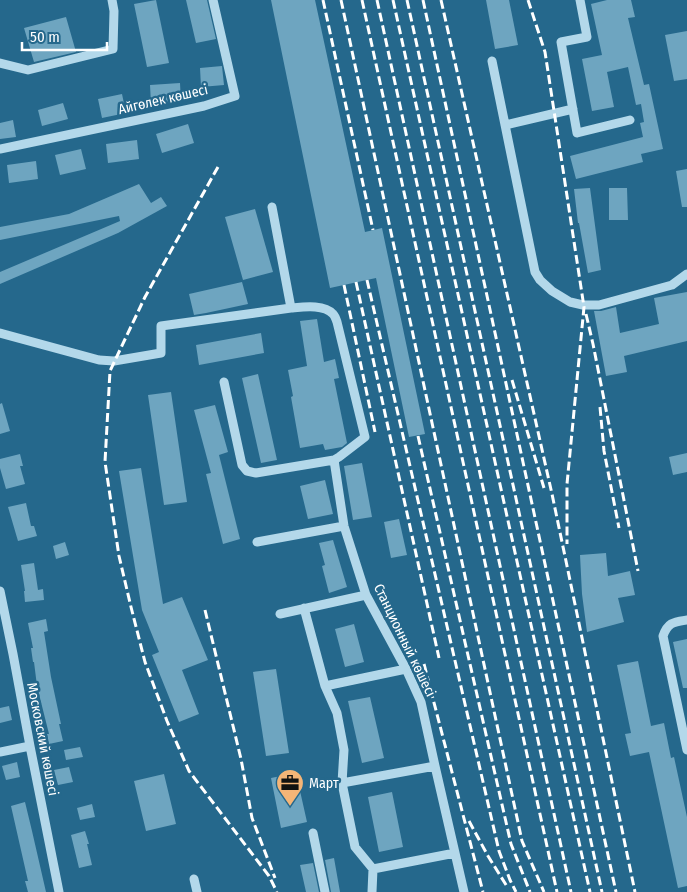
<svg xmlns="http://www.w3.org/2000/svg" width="687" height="892" font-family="'Fira Sans Condensed',sans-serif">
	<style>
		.building { fill: #6ea5c0 }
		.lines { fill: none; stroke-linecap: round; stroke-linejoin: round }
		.minor { stroke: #b3d8ea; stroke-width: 9 }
		.rail { stroke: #fff; stroke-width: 3; stroke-dasharray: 9 4; stroke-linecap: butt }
		.labels { text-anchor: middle; stroke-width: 5; stroke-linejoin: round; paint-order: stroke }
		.street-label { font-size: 14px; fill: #fff; stroke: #25688c }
		.poi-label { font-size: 14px; fill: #fff; stroke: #25688c; text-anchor: start }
	</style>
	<rect width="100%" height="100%" fill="#25688c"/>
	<path class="building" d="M156,0L169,63L147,67L134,4Z
		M186,0H207L216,39L196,43Z
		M271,0H315L365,232L382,228L425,434L409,437L376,278L330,288Z
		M486,0H509L518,45L495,49Z
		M607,0H631L635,17L628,18L644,85L649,84L663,149L641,154L643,162L576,179L570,156L643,137L640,123L644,122L641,104L636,105L628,67L607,72L614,107L592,111L582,59L602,55L591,4Z
		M66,17L76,52L34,62L24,28Z
		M687,31V79L674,81L665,35Z
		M222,66L224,85L201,87L200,68Z
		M180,83L181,102L151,104L150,85Z
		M122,94L126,113L102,118L98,99Z
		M63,103L68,119L42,126L38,110Z
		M13,120L16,137L0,139V123Z
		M188,124L194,143L162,153L156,134Z
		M137,140L139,159L108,163L106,144Z
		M81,149L86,169L60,175L55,155Z
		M36,161L38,179L9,183L7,165Z
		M687,169V207H682L676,171Z
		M139,184L151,203L161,197L167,206L118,233L0,284V272L120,221L119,216L0,240V227L69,214Z
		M590,188L601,270L588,273L579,223H578L574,189Z
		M609,188H627L628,220H609Z
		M255,209L273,272L243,280L225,217Z
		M242,282L248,304L206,313L194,315L189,294Z
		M687,292V341L624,356L627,372L606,376L594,311H601L616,307L620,333L659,324L654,298Z
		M317,319L324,362L335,359L339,378L334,379L347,443L342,447L325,450L323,444L300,448L291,397L293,396L288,370L307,366L300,321Z
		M261,333L264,353L199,365L196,345Z
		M258,374L277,460L261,463L242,378Z
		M171,392L187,502L164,505L148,395Z
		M2,403L10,431L0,434V404Z
		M215,405L228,452L219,455L240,539L223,544L206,474L211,473L194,410Z
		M687,453V472L673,475L669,457Z
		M20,454L23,466H20L25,484L6,489L0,468V459Z
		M362,463L372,517L353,520L344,466Z
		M141,468L163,604L182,597L208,660L182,670L199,714L179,722L152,655L159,652L142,610L119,471Z
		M325,480L333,514L308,519L300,486Z
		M26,503L31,526H34L37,536L18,541L8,507Z
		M399,519L407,555L391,558L384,522Z
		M333,540L347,587L329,593L322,566L325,565L319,543Z
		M65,542L69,555L56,559L53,546Z
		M606,553L608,576L630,571L635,595L618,598L624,622L587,632L582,594L580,555Z
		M34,563L38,590L43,589L44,600L25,602L24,591H25L21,565Z
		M46,619L48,631L44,632L51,677L61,724H59L63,741L49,744L47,734H49L37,686L34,662H33L31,648H33L28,623Z
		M354,624L364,662L345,667L335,629Z
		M687,639V688H683L673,642Z
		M638,661L651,726L664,723L671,758L674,757L687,817V886L678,888L649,752L630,756L625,734L631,733L617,665Z
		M276,669L289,753L266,756L253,672Z
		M370,697L384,758L362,763L348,701Z
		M9,706L12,720L0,723V708Z
		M80,747L83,757L66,760L64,750Z
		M17,762L20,777L6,780L2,766Z
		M69,767L73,782L58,785L54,770Z
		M296,773L307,822L281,828L271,778Z
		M164,774L176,824L146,831L134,781Z
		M392,792L403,847L379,852L368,797Z
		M25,802L32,831L46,892H28L25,881H28L11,806Z
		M92,804L95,817L80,820L77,808Z
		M85,831L89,844H87L92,865L79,868L71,835Z
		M334,858L340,892H331L325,860Z
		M313,863L319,892H306L300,865Z"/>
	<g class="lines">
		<path class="minor" d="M580,0L587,37L561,42L577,133L630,120
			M492,61L535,272L540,280L552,291L570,302L583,305H599L672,285L687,274
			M0,63L28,70L113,49L114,11L112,0
			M505,125L573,109
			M0,149L204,106L235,96L213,0
			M272,207L291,308
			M0,333L99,360L114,361L161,353V326L291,308C303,307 324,304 333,314C335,316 336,319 337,322L365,437L339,457L334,460L256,473L247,471L242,465L224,382
			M334,460L344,526L366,595L406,669L421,702L435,766L464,892
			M257,542L344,526
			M0,591L13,654L30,746L59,892
			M304,608L325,686L337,713L344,750L342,783L355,847L373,869L455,853
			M280,614L366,595
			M687,620C674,622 668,622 663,636L687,750
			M325,686L406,669
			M0,752L30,746
			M342,783L435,766
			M313,833L325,892
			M194,879L197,892
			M372,892L373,869"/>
		<path class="rail" d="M323,0L373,230
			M341,0L522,841L544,892
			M362,0L557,892
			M377,0L571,892
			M393,0L590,892
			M407,0L602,892
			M423,0L616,892
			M441,0L552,494L635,892
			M528,0L545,52L584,307L567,484V544
			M218,167L145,297L110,371L105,462L119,556L131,607L145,662L167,721L189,771L269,876L277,892
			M367,280L499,851L510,880L516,892
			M356,282L439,658
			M344,285L375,432
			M586,314L593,344L638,571
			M512,380L544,488
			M600,407L604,451L619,528
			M418,436L511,844L530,892
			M205,610L241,759L252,818L275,878
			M424,664L483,892
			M469,821L488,856L508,888"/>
	</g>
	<defs>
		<symbol id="office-pin" viewBox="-11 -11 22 30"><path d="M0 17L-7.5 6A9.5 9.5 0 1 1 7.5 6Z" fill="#f4b577" stroke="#25688c"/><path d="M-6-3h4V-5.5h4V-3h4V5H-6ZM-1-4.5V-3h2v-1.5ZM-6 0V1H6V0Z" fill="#111"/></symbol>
	</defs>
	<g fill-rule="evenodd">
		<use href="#office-pin" x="274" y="767" width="32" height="43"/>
	</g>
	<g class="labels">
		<g class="street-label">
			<text transform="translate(163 99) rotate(-13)" y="5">Айгөлек көшесі</text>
			<text transform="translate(405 640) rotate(64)" y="5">Станционный көшесі</text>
			<text transform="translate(43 739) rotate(79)" y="5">Московский көшесі</text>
		</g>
		<g class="poi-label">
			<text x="309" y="788">Март</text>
		</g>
	</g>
	<path d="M22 42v8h85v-8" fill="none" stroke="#ffffff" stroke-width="2.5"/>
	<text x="30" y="42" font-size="15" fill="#ffffff" stroke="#25688c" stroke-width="4" paint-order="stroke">50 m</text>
</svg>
